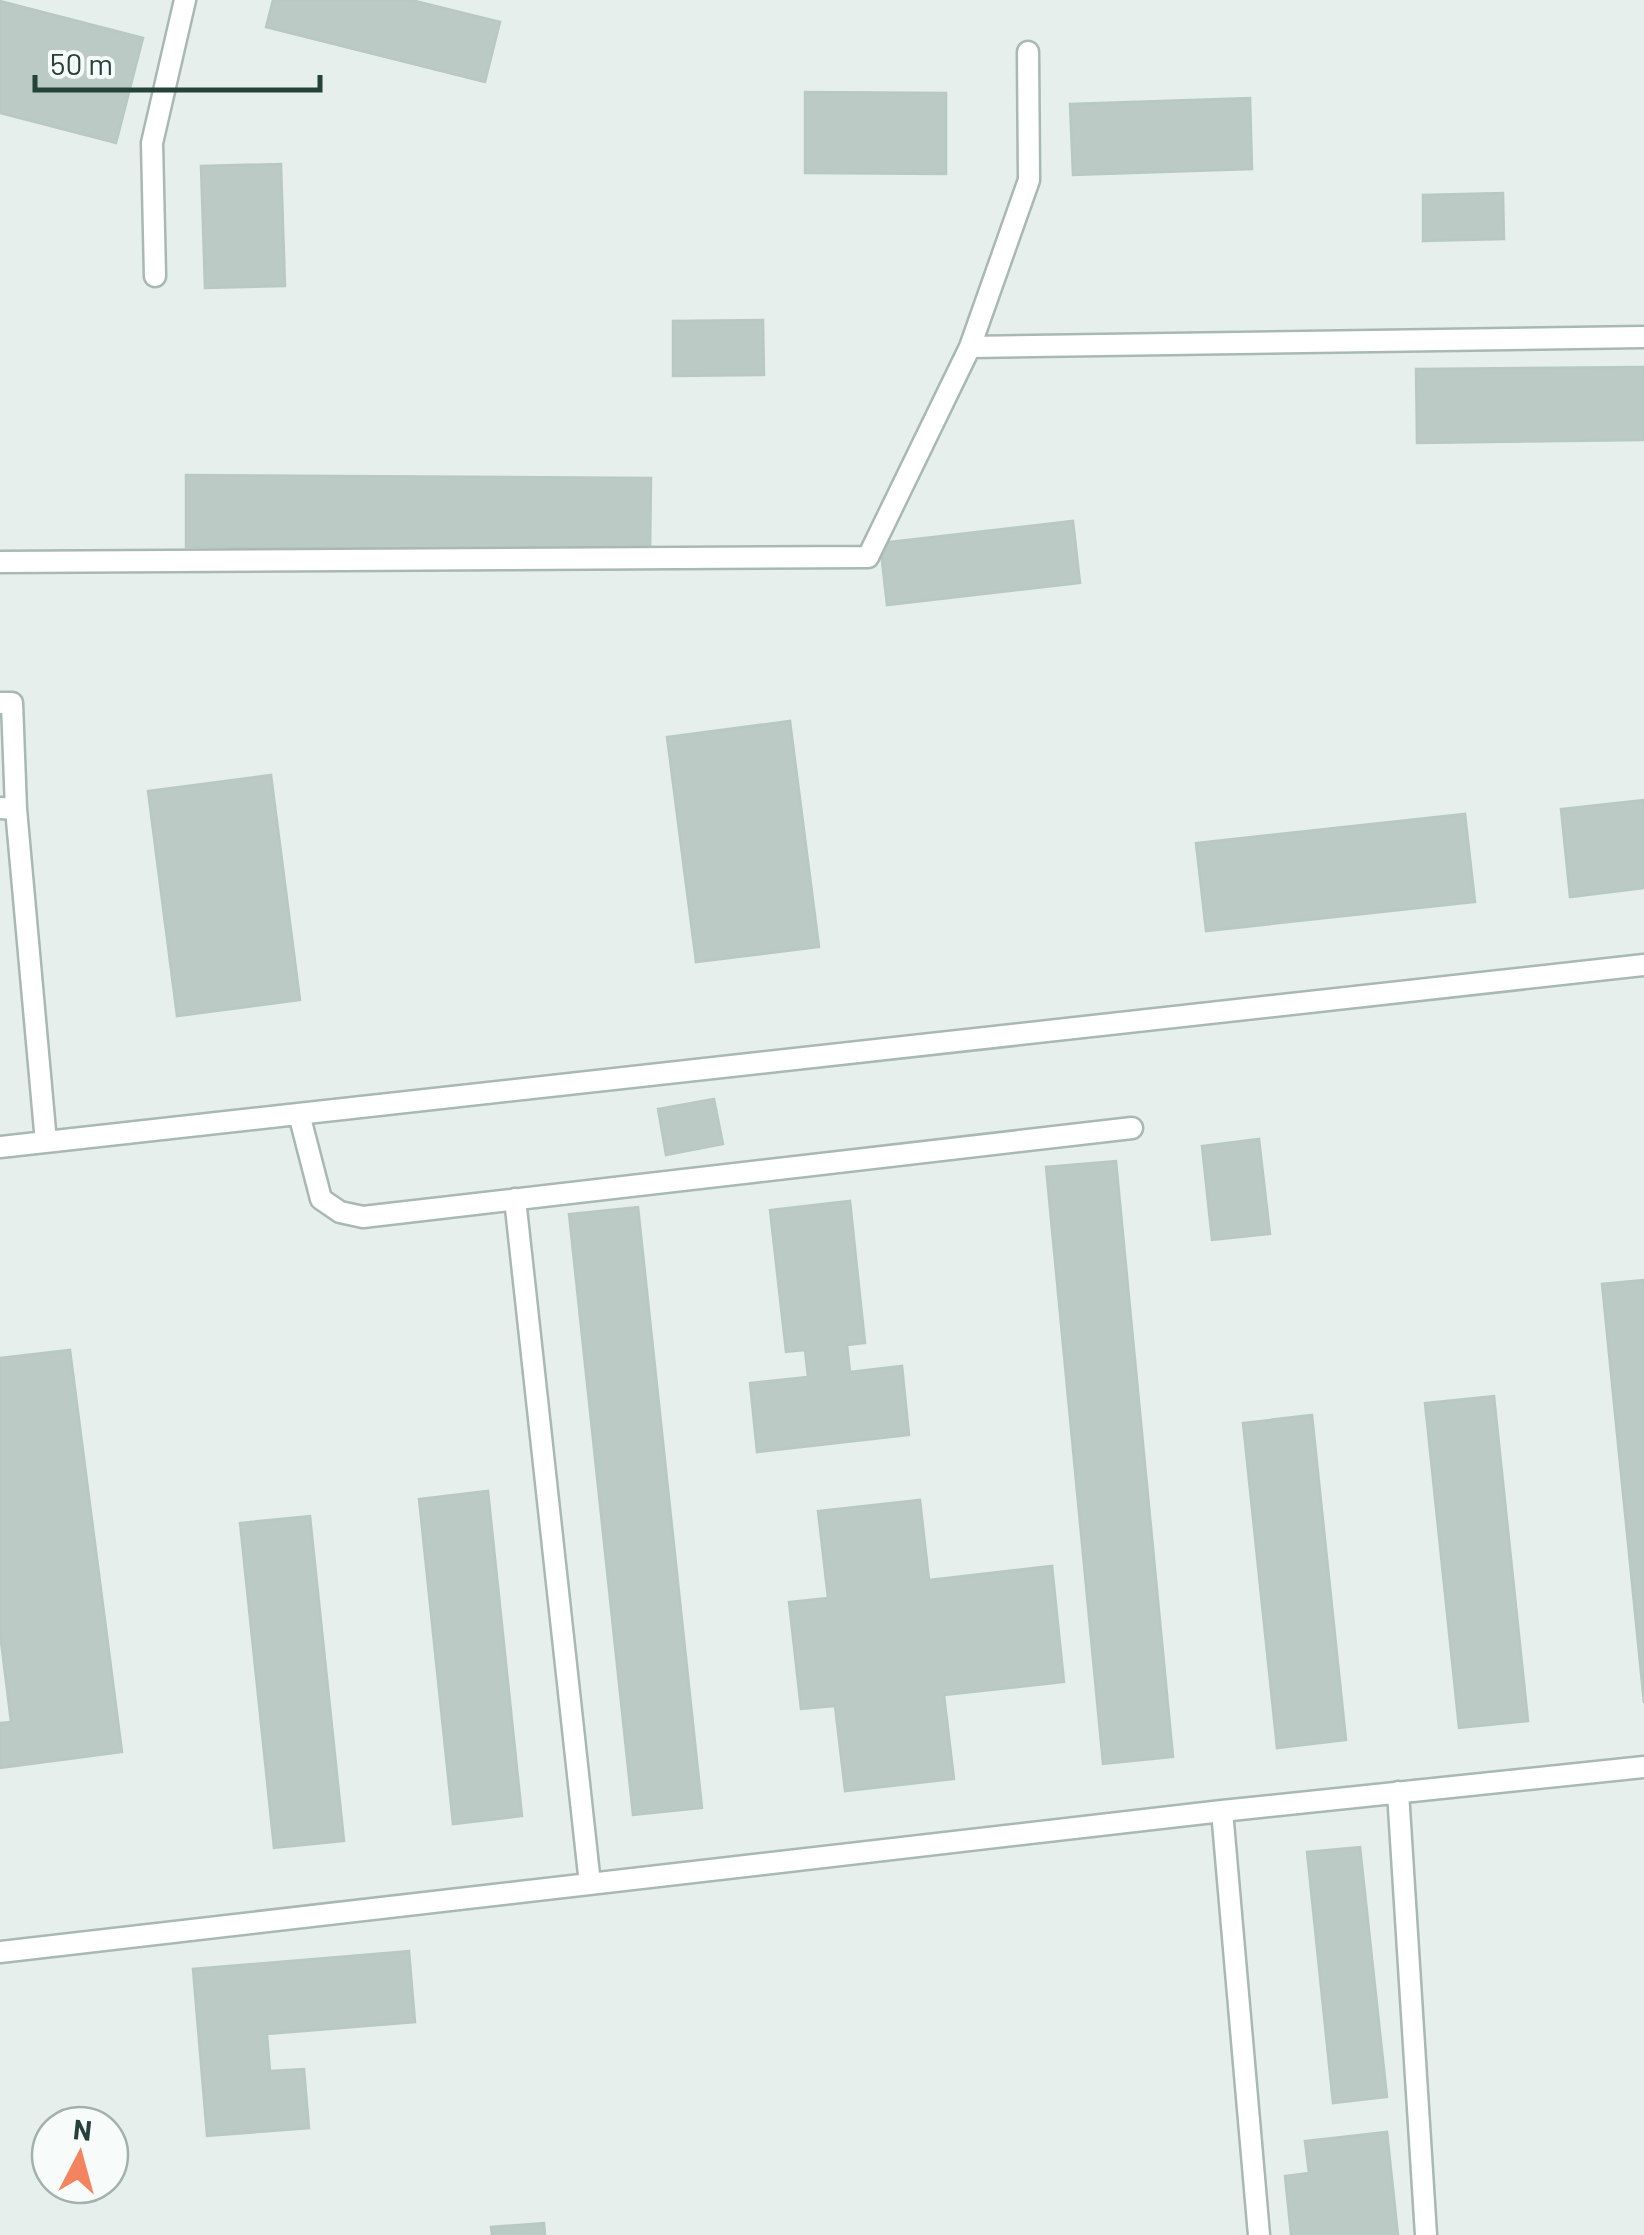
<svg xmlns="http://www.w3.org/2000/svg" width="1644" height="2235" font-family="Barlow,sans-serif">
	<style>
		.building { fill: #bbcac4; stroke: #b8c9c2; stroke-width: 2.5 }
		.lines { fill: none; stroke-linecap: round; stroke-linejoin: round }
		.service-casing { stroke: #a8b8b2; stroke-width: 25 }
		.service { stroke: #fff; stroke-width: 20 }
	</style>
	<rect width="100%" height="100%" fill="#e6efeb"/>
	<path class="building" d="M273,0H411L500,22L485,82L266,27Z
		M0,1L143,38L116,143L0,113Z
		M805,92L946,93V174L805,173Z
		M1250,98L1252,169L1073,175L1070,104Z
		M281,164L285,286L205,288L201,166Z
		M1503,193L1504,239L1423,241V195Z
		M763,320L764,375L673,376V321Z
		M1644,367V440L1417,443L1416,369Z
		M186,475L651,478L650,550L186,547Z
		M1073,521L1080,583L887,605L880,543Z
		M790,721L819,947L696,962L667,737Z
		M271,775L300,1000L177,1016L148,791Z
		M1644,800V888L1570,897L1561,809Z
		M1465,814L1475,902L1206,931L1196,843Z
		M714,1099L723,1144L666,1155L658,1109Z
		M1259,1139L1270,1234L1212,1240L1202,1146Z
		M1116,1161L1173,1757L1103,1764L1046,1167Z
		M850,1201L865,1343L847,1345L850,1372L902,1366L909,1435L757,1452L750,1383L808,1377L805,1350L786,1352L770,1210Z
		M638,1207L702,1808L633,1815L569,1214Z
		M1644,1280V1703L1602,1284Z
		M70,1350L122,1752L0,1768V1723L11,1722L0,1633V1358Z
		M1494,1396L1528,1721L1459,1728L1425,1403Z
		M1312,1415L1346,1740L1277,1748L1243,1423Z
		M488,1491L522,1816L453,1824L419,1499Z
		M920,1500L929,1580L1052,1566L1064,1682L944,1695L954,1779L845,1791L835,1706L801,1709L789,1602L828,1598L818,1511Z
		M310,1516L344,1841L274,1848L240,1523Z
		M1360,1847L1387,2097L1333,2103L1307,1852Z
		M409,1951L415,2022L267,2034L270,2071L304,2069L309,2128L207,2136L193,1969Z
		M1387,2132L1398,2235H1291L1285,2176L1309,2173L1305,2141Z
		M544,2223L545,2235H492L491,2227Z"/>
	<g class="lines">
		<defs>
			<path id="service" d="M155,276L152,143L185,0
				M970,347L1644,337
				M0,562L868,557L970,347L1029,180L1028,52
				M0,703H12L16,809
				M0,808L16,809L46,1142
				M299,1114L321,1199L340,1212L363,1217L1132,1128
				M0,1147L1644,965
				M515,1199L590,1884
				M1398,1792L1426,2235
				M1222,1811L1259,2235
				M0,1952L1222,1811L1644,1767"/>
		</defs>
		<use href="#service" class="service-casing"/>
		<use href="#service" class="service"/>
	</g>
	<g transform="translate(80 2155) rotate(6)"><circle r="48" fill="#f7fbf9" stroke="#a3b1ad" stroke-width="2.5"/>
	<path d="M0-8L18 38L0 25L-18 38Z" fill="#f4845f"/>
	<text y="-15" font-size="28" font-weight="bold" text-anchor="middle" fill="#24423a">N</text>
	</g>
	<path d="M35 75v15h285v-15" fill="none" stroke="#24423a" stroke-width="5"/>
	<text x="50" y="75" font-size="30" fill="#24423a" stroke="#f7fbf9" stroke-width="8" paint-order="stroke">50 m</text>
</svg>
